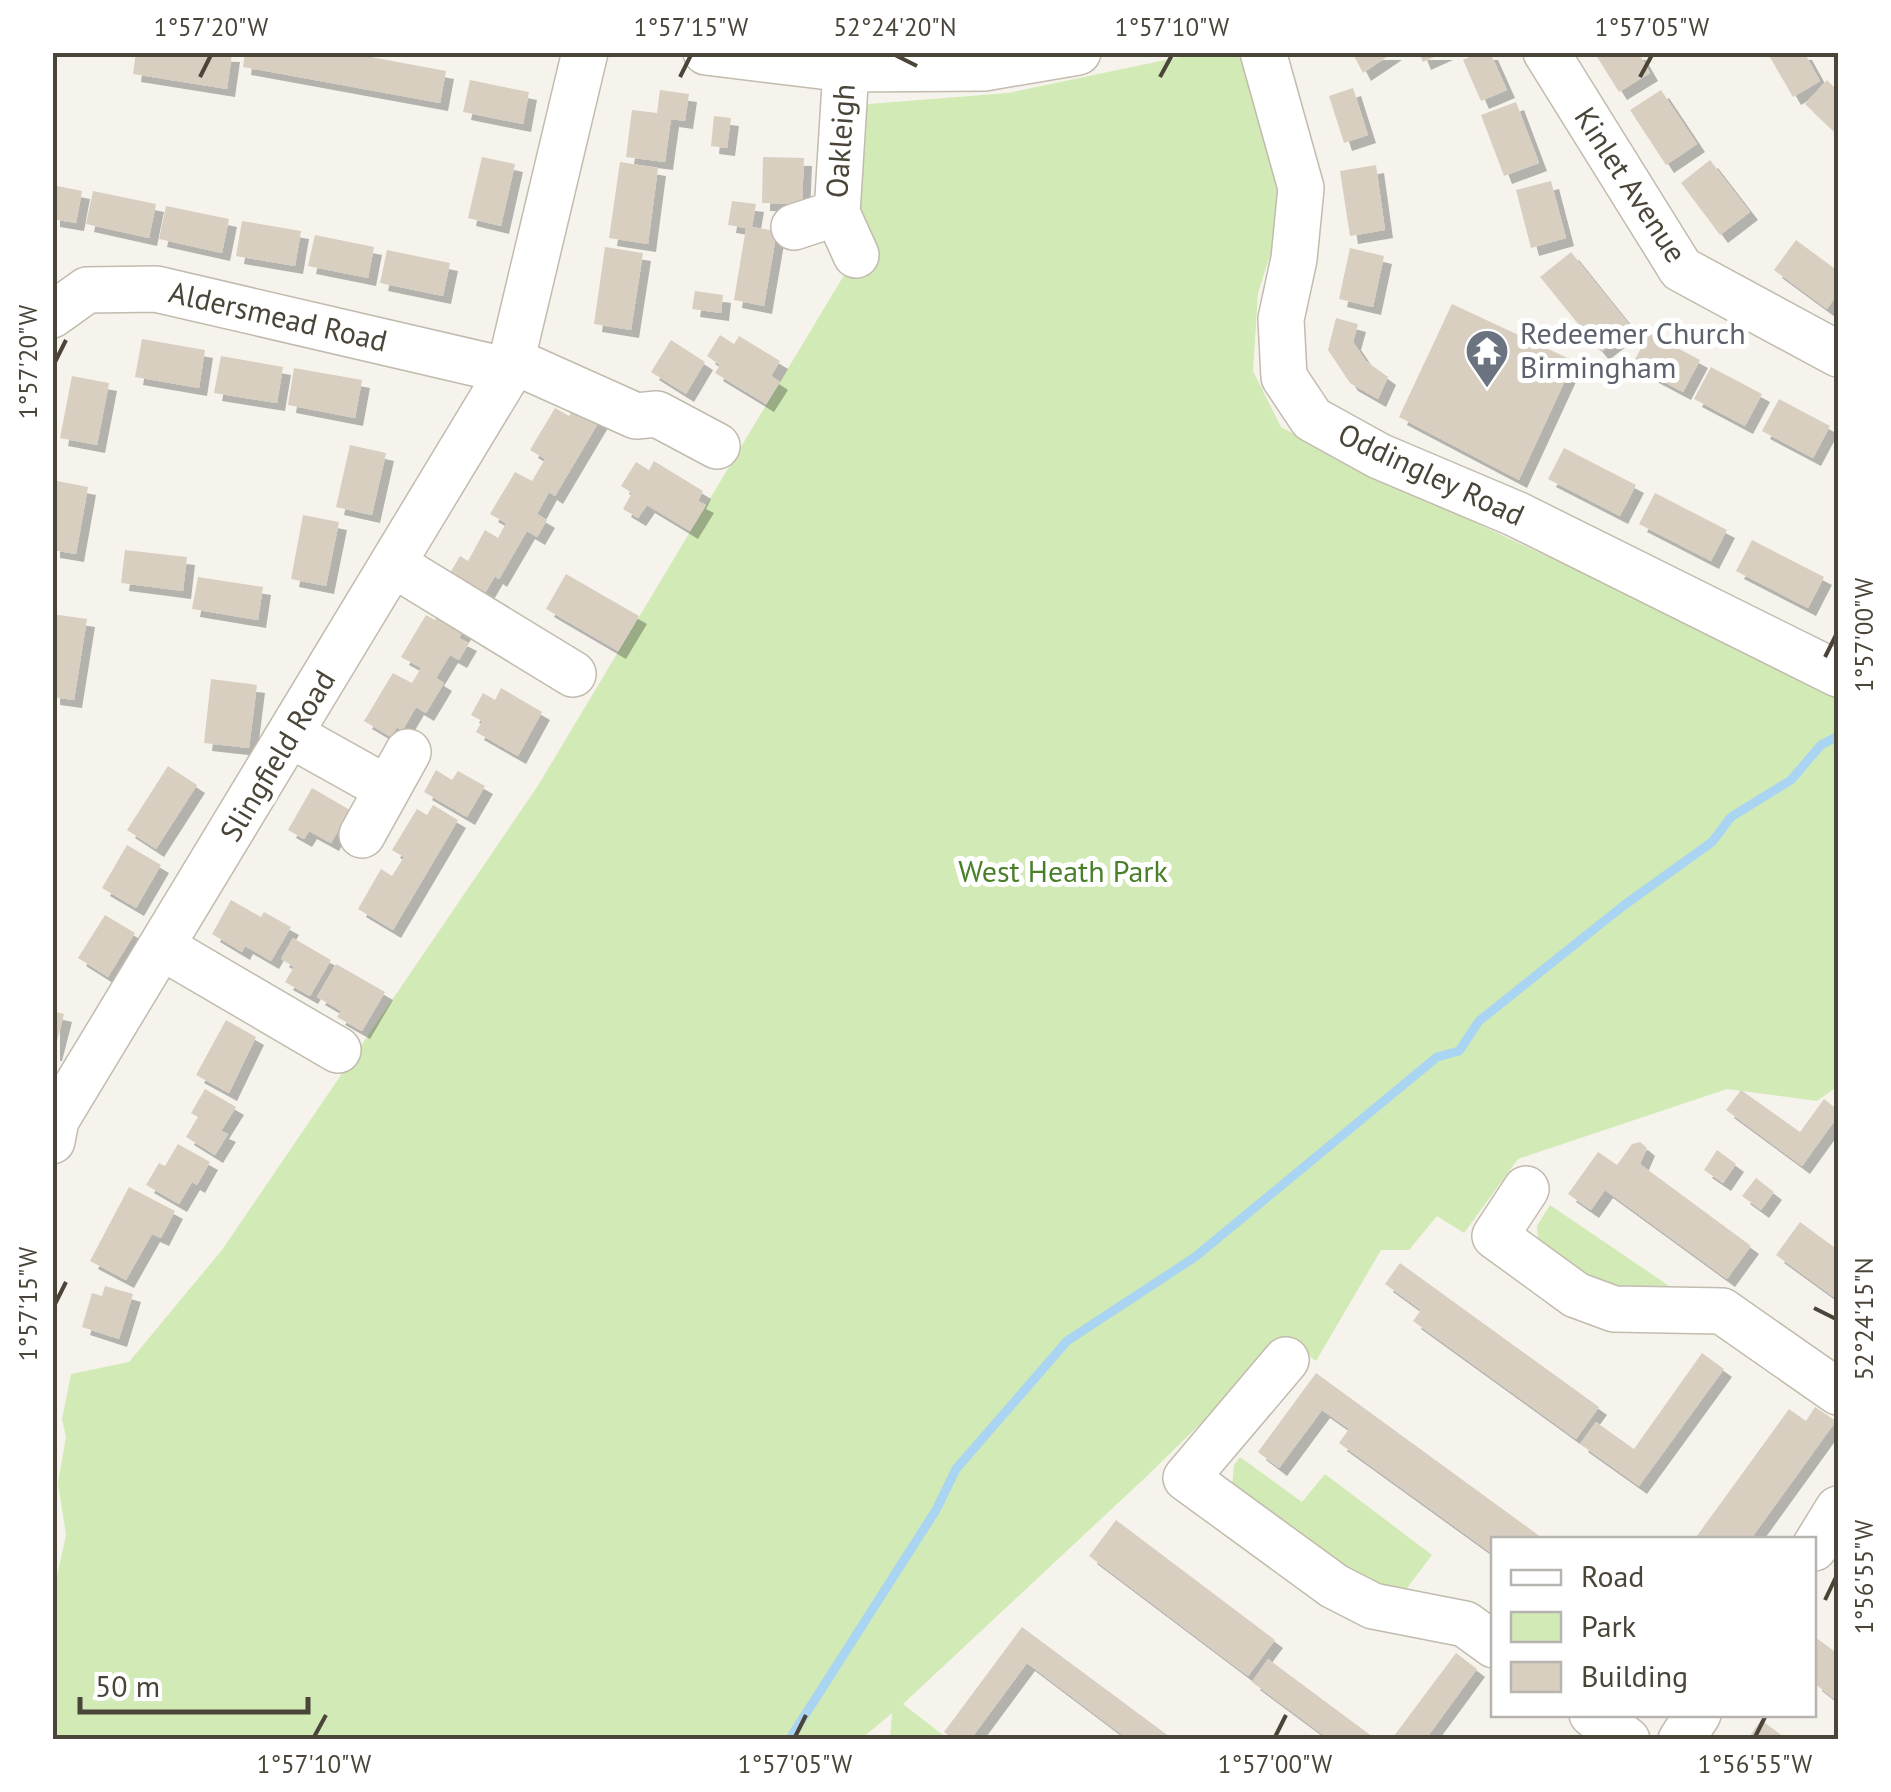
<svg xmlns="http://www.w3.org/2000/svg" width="1891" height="1792" font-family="'PT Sans',sans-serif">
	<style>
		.green { fill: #d2eab5 }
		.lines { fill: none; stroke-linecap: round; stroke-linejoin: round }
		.stream { stroke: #a9d4f2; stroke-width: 9 }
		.building { fill: #d8cfc1; filter: url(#shadow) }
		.minor-casing { stroke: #c2bbae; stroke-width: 48 }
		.minor { stroke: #fff; stroke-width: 45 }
		.ticks { fill: none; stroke: #4b4439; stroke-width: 4 }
		.labels { text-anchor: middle; stroke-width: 10; stroke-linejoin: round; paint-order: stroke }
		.street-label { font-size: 30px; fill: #4b4439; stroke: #fff }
		.worship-label { font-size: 30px; fill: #5b616d; stroke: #fff; text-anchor: start }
		.park-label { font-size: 30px; fill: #4a7f2a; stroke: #fff }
		.neatline { fill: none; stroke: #4b4439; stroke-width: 4 }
		.ticks-label { font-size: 25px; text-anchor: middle; fill: #4b4439 }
	</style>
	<defs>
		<filter id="shadow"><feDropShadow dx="8" dy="8" stdDeviation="0" flood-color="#0004"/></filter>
	</defs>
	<rect width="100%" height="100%" fill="#f6f3ec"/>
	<path class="green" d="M1199,53H1240L1278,186L1272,249L1258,293L1253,371L1281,427L1342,460L1838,693V1086L1817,1101L1727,1089L1518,1159L1464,1233L1437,1216L1409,1250H1381L1316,1361L1287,1339L1148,1475L903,1704L948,1739H890L892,1713L860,1740H53L52,1598L66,1535L58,1483L66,1437L62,1419L71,1374L129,1362L222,1250L539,784L856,255L848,213L856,105L1008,93Z
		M1550,1205L1681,1294L1607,1290L1538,1240L1537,1226Z
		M1240,1457L1302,1502L1325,1474L1432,1555L1401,1596L1354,1578L1232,1487L1234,1465Z"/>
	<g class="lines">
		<path class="stream" d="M789,1740L936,1510L956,1469L1067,1341L1195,1257L1437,1057L1459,1051L1479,1021L1623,906L1712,842L1731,817L1791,780L1821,745L1838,736"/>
	</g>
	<path class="building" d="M136,52L232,54L227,89L133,74Z
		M245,52H344L446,71L440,103L243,67Z
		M1352,52H1394L1363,73Z
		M1419,52H1445L1423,62Z
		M1480,52H1490L1507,90L1481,101L1463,60Z
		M1594,52H1638L1650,73L1619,92Z
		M1767,52H1804L1820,81L1793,97Z
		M470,80L529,92L523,124L463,112Z
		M1827,80L1838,91V135L1805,104Z
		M1353,88L1368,135L1344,143L1329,96Z
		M660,90L689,94L685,121L671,119L665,162L626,157L632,110L657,113Z
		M1661,90L1697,144L1666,165L1630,110Z
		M1516,102L1539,163L1504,176L1481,115Z
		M714,116L731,118L727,148L711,146Z
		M482,157L515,164L501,226L468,218Z
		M763,157L804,158L802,204L762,203Z
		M1710,160L1750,212L1720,235L1681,183Z
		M620,162L658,168L648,244L609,238Z
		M1376,165L1385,230L1350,236L1340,171Z
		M1551,181L1566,238L1531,248L1516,190Z
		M52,185L82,191L76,223L52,219Z
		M93,191L156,204L149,238L86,224Z
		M732,201L756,204L752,227L777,231L764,306L734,300L746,228L728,225Z
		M166,206L229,219L222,253L159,239Z
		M242,221L301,231L295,266L236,256Z
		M315,235L374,247L368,278L308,266Z
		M1796,240L1838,271V293L1827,309L1774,270Z
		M605,247L643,253L631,330L594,324Z
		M1350,248L1384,256L1373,307L1339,299Z
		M387,250L450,263L443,296L380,283Z
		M1571,252L1632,328L1601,352L1540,277Z
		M695,291L723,295L721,313L692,309Z
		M1452,304L1574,361L1519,480L1399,417Z
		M1336,318L1358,324L1353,342L1366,361L1388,377L1378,399L1350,383L1328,350Z
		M1649,333L1700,360L1683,392L1632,365Z
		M720,335L734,344L739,336L780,361L771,376L780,382L766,404L715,373L720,365L707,356Z
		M142,339L205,350L199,388L135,377Z
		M671,340L705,362L686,394L651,372Z
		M221,356L283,367L277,403L214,393Z
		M1711,367L1762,394L1745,426L1694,399Z
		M294,368L362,380L355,418L288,405Z
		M72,376L109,383L97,445L60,438Z
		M1779,399L1830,426L1813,458L1762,431Z
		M576,405L600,420L555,496L549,492L537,514L547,520L537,537L527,531L499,579L495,576L485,593L450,573L460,556L468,561L485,530L498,538L506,523L490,514L515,472L532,481L545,459L530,450L555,408L569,416Z
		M350,445L386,453L372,515L336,507Z
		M1564,448L1636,485L1620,516L1548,479Z
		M654,461L703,491L698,501L706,505L690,531L647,505L638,518L623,509L632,493L621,486L636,462L649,470Z
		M52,480L88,487L76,554L52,550Z
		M1655,493L1727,530L1711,561L1639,524Z
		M303,515L339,522L326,586L291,579Z
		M1752,540L1824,577L1808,608L1736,571Z
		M125,550L187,557L183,591L121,583Z
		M566,574L639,616L618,651L546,609Z
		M198,577L263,587L258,620L192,609Z
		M440,611L466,627L459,638L469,643L459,660L450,655L436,678L444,683L426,713L416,707L402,731L397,727L391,737L364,721L393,673L412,683L421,668L401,657L426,615L435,620Z
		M52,614L87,619L74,700L52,697Z
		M211,679L257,685L249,748L204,743Z
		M501,688L542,712L518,756L476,732L482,721L471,715L483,693L495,700Z
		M168,766L197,785L156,849L127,830Z
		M436,770L452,780L458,771L485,786L467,817L424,792Z
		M312,788L350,810L331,843L309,831L304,839L288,830Z
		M433,805L458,820L393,930L358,909L381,869L392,876L404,857L392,850L417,809L427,815Z
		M127,845L161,865L136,908L102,888Z
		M231,900L261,917L264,912L291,927L271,961L245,946L242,952L212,934Z
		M105,915L135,933L108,977L78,958Z
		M293,938L331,960L310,996L285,982L294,967L281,959Z
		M336,964L385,992L362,1031L337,1017L341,1011L317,997Z
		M52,1011L64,1014L54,1053H52Z
		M226,1020L256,1037L229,1093L196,1075Z
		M205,1089L236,1107L221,1131L228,1134L215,1155L186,1137L198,1117L191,1113Z
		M1741,1090L1800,1132L1824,1099L1838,1110V1116L1802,1166L1726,1110Z
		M1640,1142L1647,1148L1640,1164L1751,1246L1727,1279L1605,1190L1591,1210L1568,1194L1598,1152L1617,1165L1632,1144Z
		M178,1144L210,1162L197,1185L192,1182L179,1204L146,1185L159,1163L165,1166Z
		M1717,1150L1736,1164L1723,1183L1704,1170Z
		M1756,1178L1774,1192L1761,1210L1742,1196Z
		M129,1187L175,1211L161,1238L152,1234L126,1280L90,1261Z
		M1800,1222L1838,1250V1300L1776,1255Z
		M1400,1263L1599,1407L1576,1439L1413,1321L1421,1310L1385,1284Z
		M105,1286L133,1294L119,1339L82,1327L92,1293L102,1296Z
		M1702,1353L1724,1369L1639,1486L1580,1444L1596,1422L1634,1449Z
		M1316,1373L1545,1540H1494V1555L1339,1443L1349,1429L1322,1410L1279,1468L1258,1452Z
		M1815,1407L1836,1421L1750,1540H1694L1789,1409L1806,1421Z
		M1116,1520L1275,1640L1248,1676L1089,1556Z
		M1022,1627L1174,1740H1129L1027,1663L970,1740H955L944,1732Z
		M1815,1637L1838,1654V1702L1814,1683Z
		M1456,1653L1477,1669L1425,1740H1391Z
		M1268,1659L1377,1740H1330L1252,1682Z
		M1761,1720L1788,1740H1747Z"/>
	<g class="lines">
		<defs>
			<path id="minor" d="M706,52L846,69L984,68L1078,52
				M1263,52L1301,188L1294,259L1281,319L1284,377L1312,419L1379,456L1516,514L1838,674
				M1546,52L1681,269L1838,354
				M837,213L846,69
				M794,227L837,213L856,255
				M52,315L87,290L156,289L509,371
				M511,360L636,416L657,414L717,446
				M393,564L573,674
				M291,735L386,788
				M362,835L408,752
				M162,947L338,1050
				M52,1141L56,1120L509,371L585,52
				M1526,1189L1495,1236L1576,1295L1614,1309L1722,1311L1838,1392
				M1286,1360L1186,1478L1334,1586L1373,1606L1465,1624L1494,1645
				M1814,1548L1838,1509
				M1592,1714L1627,1740
				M1681,1740L1698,1714"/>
		</defs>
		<use href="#minor" class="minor-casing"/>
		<use href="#minor" class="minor"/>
	</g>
	<path class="ticks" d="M895,55L917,66M200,77L211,55M680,77L691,55M1160,77L1172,55M1640,77L1652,55M55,362L66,340M1825,657L1836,635M55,1304L66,1282M1814,1308L1836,1319M1825,1600L1836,1577M314,1737L326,1715M795,1737L806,1715M1275,1737L1286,1715M1755,1737L1766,1715"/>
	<defs>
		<symbol id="temple-pin" viewBox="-11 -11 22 30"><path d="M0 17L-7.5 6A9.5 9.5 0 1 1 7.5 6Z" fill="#6b7280" stroke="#fff"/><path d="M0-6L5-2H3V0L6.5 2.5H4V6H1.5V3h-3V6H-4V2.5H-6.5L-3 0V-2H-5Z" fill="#fff"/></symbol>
	</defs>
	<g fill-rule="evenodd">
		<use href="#temple-pin" x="1462" y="326" width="50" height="68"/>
	</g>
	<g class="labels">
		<g class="street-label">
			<text transform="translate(841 141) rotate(-86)" y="10">Oakleigh</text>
			<text transform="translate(1630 185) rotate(57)" y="10">Kinlet Avenue</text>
			<text transform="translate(278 317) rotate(13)" y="10">Aldersmead Road</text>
			<text transform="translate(1431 475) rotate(25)" y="10">Oddingley Road</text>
			<text transform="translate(278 756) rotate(-59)" y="10">Slingfield Road</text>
		</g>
		<g class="worship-label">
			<text x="1520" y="344">Redeemer Church<tspan x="1520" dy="34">Birmingham</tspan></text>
		</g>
		<g class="park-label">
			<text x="1063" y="882">West Heath Park</text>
		</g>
	</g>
	<rect width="1891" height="1792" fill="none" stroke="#ffffff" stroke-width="110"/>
	<rect x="1491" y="1537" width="325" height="180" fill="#ffffff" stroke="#b7b4b0" stroke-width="2.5"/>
	<rect x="1511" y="1570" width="50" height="15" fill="#ffffff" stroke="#b7b4b0" stroke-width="2.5"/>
	<text x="1581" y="1587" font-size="30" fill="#4b4439">Road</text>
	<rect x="1511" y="1612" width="50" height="30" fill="#d2eab5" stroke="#b7b4b0" stroke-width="2.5"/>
	<text x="1581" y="1637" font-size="30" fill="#4b4439">Park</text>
	<rect x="1511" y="1662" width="50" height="30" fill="#d8cfc1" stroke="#b7b4b0" stroke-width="2.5"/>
	<text x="1581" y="1687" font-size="30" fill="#4b4439">Building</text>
	<path d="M80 1697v15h228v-15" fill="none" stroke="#4b4439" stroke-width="5"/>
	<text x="95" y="1697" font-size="30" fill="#4b4439" stroke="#ffffff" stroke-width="8" paint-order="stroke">50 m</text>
	<rect x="55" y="55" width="1781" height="1682" class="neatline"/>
	<g class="ticks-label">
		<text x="211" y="36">1°57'20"W</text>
		<text x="691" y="36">1°57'15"W</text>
		<text x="895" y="36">52°24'20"N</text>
		<text x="1172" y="36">1°57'10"W</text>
		<text x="1652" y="36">1°57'05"W</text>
		<text transform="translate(28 362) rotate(-90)" y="9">1°57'20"W</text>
		<text transform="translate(1864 635) rotate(-90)" y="9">1°57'00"W</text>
		<text transform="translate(28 1304) rotate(-90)" y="9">1°57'15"W</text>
		<text transform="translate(1864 1319) rotate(-90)" y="9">52°24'15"N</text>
		<text transform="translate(1864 1577) rotate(-90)" y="9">1°56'55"W</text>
		<text x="314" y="1773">1°57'10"W</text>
		<text x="795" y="1773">1°57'05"W</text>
		<text x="1275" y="1773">1°57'00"W</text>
		<text x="1755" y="1773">1°56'55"W</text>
	</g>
</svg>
